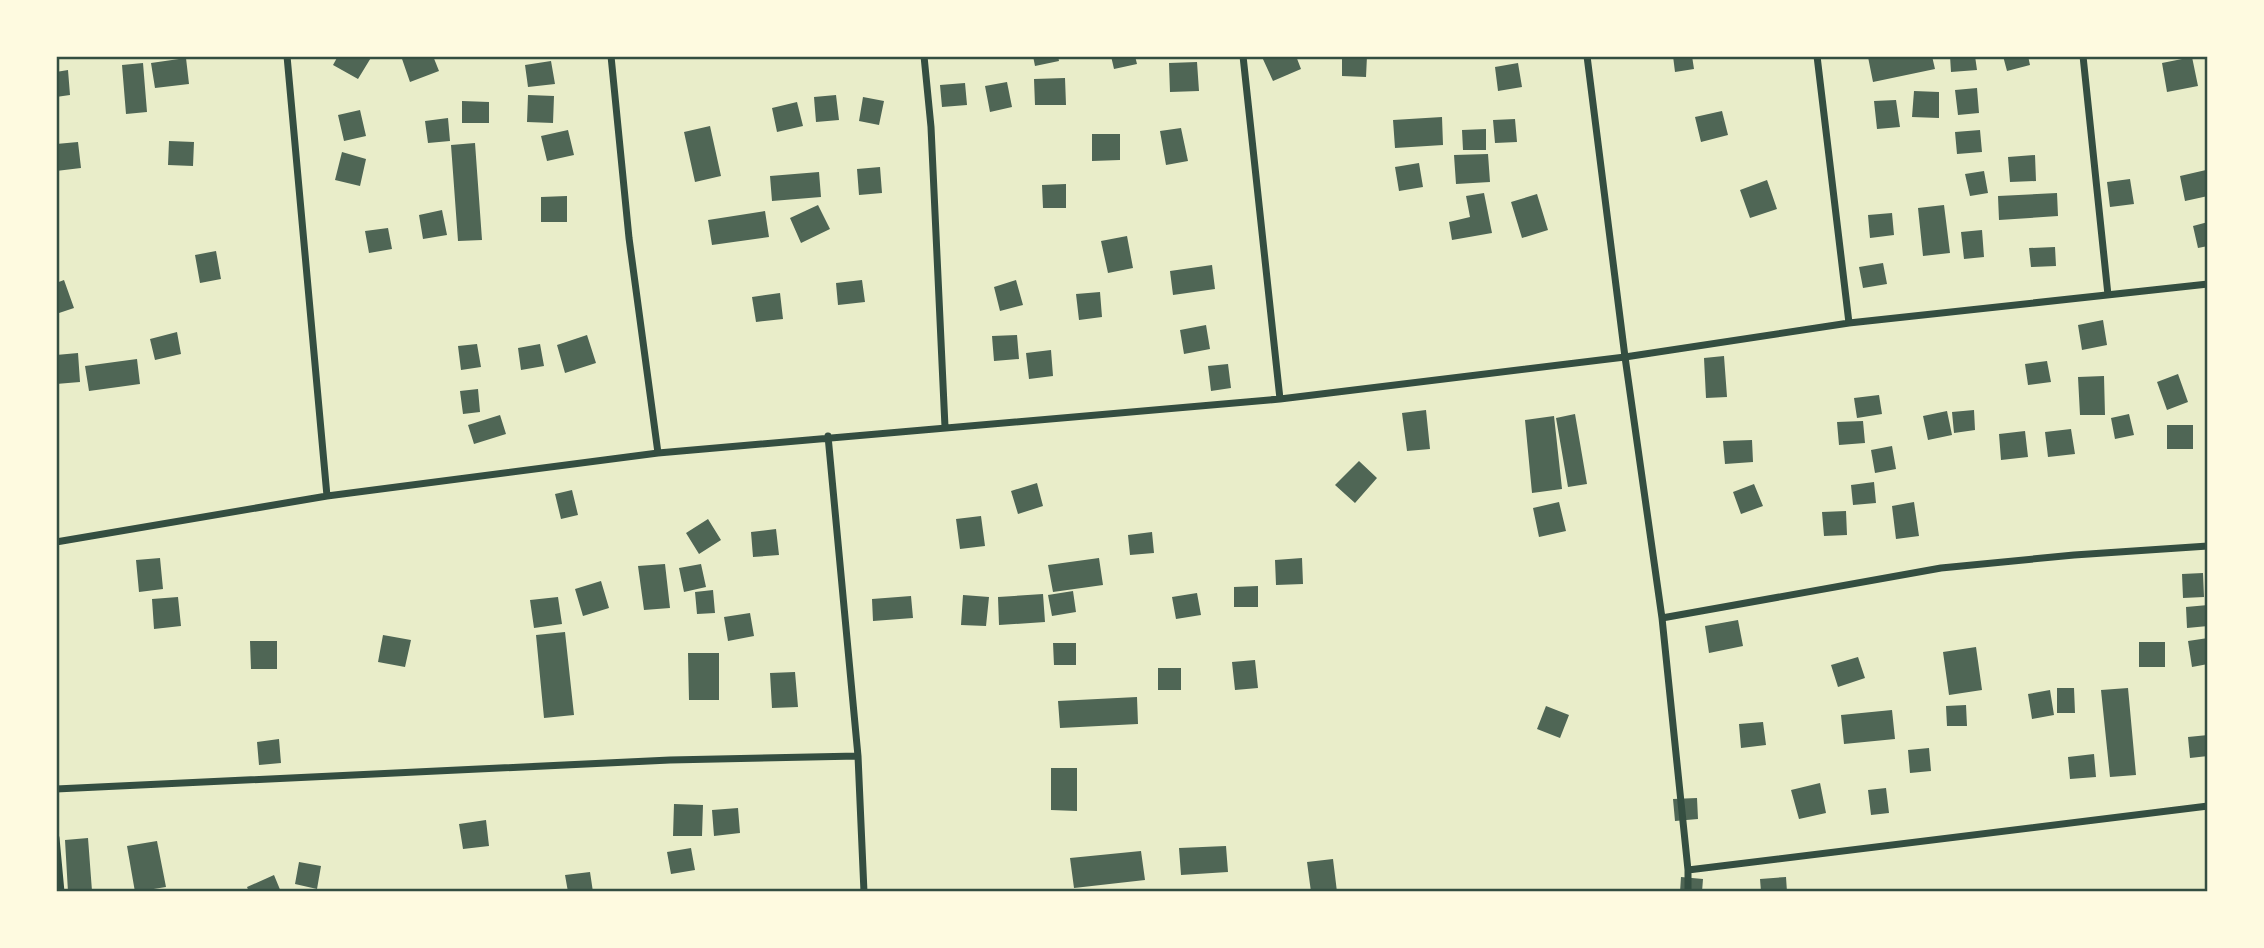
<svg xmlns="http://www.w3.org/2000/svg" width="2264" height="948" font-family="'PT Sans',sans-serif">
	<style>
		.building { fill: #4f6655 }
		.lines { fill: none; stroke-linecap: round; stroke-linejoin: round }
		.minor { stroke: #344e41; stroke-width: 7 }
		.neatline { fill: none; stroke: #344e41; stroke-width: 2.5 }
	</style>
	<rect width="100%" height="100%" fill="#e9edc9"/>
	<path class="building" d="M338,56H372L358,79L333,65Z
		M401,56H433L439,71L410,82Z
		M1033,56H1058L1059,61L1035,66Z
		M1111,56H1135L1137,64L1114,69Z
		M1265,56H1296L1301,69L1273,81L1262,57Z
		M1342,56H1367L1366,77L1342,76Z
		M1673,56H1692L1694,69L1675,72Z
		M1872,56H1932L1935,69L1873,82L1868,57Z
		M1950,56H1975L1977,70L1951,72Z
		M2003,56H2028L2030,65L2007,71Z
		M2192,57L2198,86L2167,92L2162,63Z
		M186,58L189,84L155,88L151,63Z
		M551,61L555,84L528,87L525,65Z
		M1197,62L1199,91L1170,92L1169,63Z
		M143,63L147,112L126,114L122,65Z
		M1518,63L1522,87L1498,91L1495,67Z
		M68,70L70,95L56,97V72Z
		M1065,78L1066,105H1035L1034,79Z
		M1007,82L1012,107L990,112L985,86Z
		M965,83L967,105L942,107L940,85Z
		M1977,88L1979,113L1958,115L1955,90Z
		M1914,91L1939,92V118L1912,117Z
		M528,95L554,96L553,123L527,122Z
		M836,95L839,120L816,122L814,97Z
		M863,97L884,101L879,125L859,121Z
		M1896,100L1900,127L1877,129L1874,101Z
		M462,101L489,102V123H462Z
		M797,102L803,126L777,132L772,108Z
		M360,110L366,136L344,141L338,115Z
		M1722,111L1728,135L1701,142L1695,117Z
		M1442,117L1443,145L1395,148L1393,120Z
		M448,118L450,141L428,143L425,121Z
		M1515,119L1517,142L1495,143L1493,120Z
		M710,126L721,176L695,182L684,132Z
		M1181,128L1188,161L1166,165L1160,131Z
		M1486,129V150H1463L1462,130Z
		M568,130L574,155L547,161L541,136Z
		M1980,130L1982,152L1957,154L1955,132Z
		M1092,134H1120V160L1092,161Z
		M169,141L194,142L193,166L168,165Z
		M78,142L81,168L56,171V144Z
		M475,143L482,240L458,241L451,145Z
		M342,152L366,159L360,186L335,180Z
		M1488,154L1490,182L1456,184L1454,155Z
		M2035,155L2036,181L2010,182L2008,157Z
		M1419,163L1423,187L1399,191L1395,167Z
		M880,167L882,193L859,195L857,169Z
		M2206,170L2208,196L2185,201L2180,176Z
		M1984,171L1988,193L1970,196L1965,174Z
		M819,172L821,197L772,201L770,176Z
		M2130,179L2134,204L2110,207L2107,182Z
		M1767,180L1777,209L1750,218L1740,190Z
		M1066,184V208H1043L1042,185Z
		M1484,193L1492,233L1452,240L1449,222L1470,217L1466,196Z
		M2057,193L2058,216L1999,220L1998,196Z
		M1537,194L1548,230L1522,238L1511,202Z
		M567,196V222H541V197Z
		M818,205L830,229L801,243L790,218Z
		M1944,205L1950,253L1923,256L1918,208Z
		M442,210L447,235L423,239L419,215Z
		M765,211L769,237L712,245L708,220Z
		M1892,213L1894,235L1870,238L1868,215Z
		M2208,222V246L2198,248L2193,226Z
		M388,228L392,249L369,253L365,231Z
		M1982,230L1984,257L1964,259L1961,232Z
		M1127,236L1133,268L1108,273L1101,241Z
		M2055,247L2056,266L2031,267L2029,248Z
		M216,251L221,279L200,283L195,255Z
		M1883,263L1887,284L1863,288L1859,267Z
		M1212,265L1215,289L1173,295L1170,271Z
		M64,280L74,308L56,314V283Z
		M862,280L865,302L838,305L836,283Z
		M1016,280L1023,305L1000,311L994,287Z
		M1100,292L1102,317L1079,320L1076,294Z
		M780,293L783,319L756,322L752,297Z
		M2103,320L2107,345L2082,350L2078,325Z
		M1206,325L1210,349L1184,354L1180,330Z
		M177,332L181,354L155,360L150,339Z
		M587,335L596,363L565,373L557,345Z
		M1017,335L1019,359L994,361L992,336Z
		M477,344L481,367L461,370L458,346Z
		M540,344L544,366L521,370L518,348Z
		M1051,350L1053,376L1029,379L1026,353Z
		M78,353L80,382L56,384V355Z
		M1724,356L1727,397L1706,398L1704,358Z
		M137,359L140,384L89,391L85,366Z
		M2047,361L2051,382L2028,385L2025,364Z
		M1228,364L1231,388L1211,391L1208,366Z
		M2178,374L2188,402L2167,410L2157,382Z
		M2104,376L2105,415H2080L2078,377Z
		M478,389L480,412L463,414L460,391Z
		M1879,395L1882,414L1857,418L1854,398Z
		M1426,410L1430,449L1407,451L1402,413Z
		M1974,410L1975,430L1954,433L1952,412Z
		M1947,411L1952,435L1928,440L1923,416Z
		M1575,414L1587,484L1568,487L1556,418Z
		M2129,414L2134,435L2115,439L2111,418Z
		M500,415L506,434L474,444L468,425Z
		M1554,416L1562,489L1532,493L1525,420Z
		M1863,421L1865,443L1839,445L1837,422Z
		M2167,425H2193V449H2167Z
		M2071,429L2075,454L2048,457L2045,432Z
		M2025,431L2028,457L2001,460L1999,434Z
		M1752,440L1753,462L1725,464L1723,441Z
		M1892,446L1896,469L1875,473L1871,450Z
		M1359,461L1377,478L1355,503L1335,485Z
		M1874,482L1876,503L1853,505L1851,485Z
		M1037,483L1043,506L1018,514L1011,491Z
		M1754,484L1763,506L1741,514L1733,492Z
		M572,490L578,515L561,519L555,494Z
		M1559,502L1566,531L1539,537L1533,508Z
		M1914,502L1919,536L1896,539L1892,506Z
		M1846,511L1847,535L1824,536L1822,512Z
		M981,516L985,546L960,549L956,519Z
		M708,519L721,540L699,554L686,533Z
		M776,529L779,555L753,557L751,532Z
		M1152,532L1154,553L1130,555L1128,535Z
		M160,558L163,589L139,592L136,560Z
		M1099,558L1103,585L1053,592L1048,565Z
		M1302,558L1303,584L1276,585L1275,560Z
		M665,564L670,608L644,610L638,566Z
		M701,564L706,587L684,592L679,568Z
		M2203,573L2204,597L2183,598L2182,574Z
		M601,581L609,608L583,616L575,589Z
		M1258,586V607H1234V587Z
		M713,590L715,613L697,614L695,592Z
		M1073,591L1076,612L1052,616L1048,595Z
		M1197,593L1201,615L1176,619L1172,597Z
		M1043,594L1045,622L999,625L998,597Z
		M963,595L989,597L986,626L961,625Z
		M911,596L913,618L873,621L872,599Z
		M178,597L181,626L154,629L152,599Z
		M558,597L562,624L534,628L530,600Z
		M2208,605V626L2187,628L2186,607Z
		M750,613L754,636L728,641L724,617Z
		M1738,620L1743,646L1709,653L1705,626Z
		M565,632L574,715L544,718L536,635Z
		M383,635L411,640L405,667L378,662Z
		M2208,638V664L2192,667L2188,641Z
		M250,641H277V669H251Z
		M2139,642H2165V667H2139Z
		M1053,643H1076V665H1054Z
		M1976,647L1982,690L1949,695L1943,652Z
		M688,653H719V700H689Z
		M1858,657L1865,678L1838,687L1831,665Z
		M1255,660L1258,688L1235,690L1232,662Z
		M1158,668H1181V690H1158Z
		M795,672L798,707L772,708L770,673Z
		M2057,688H2074L2075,713H2057Z
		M2128,688L2136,775L2110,777L2101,690Z
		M2050,690L2054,715L2032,719L2028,694Z
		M1137,697L1138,724L1060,728L1058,701Z
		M1966,705L1967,726H1947L1946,706Z
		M1546,706L1569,715L1560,738L1537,729Z
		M1892,710L1895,739L1844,744L1841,715Z
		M1763,722L1766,745L1741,748L1739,724Z
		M2208,735V756L2190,758L2188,737Z
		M279,739L281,763L259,765L257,742Z
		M1929,748L1931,771L1910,773L1908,750Z
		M2094,754L2096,777L2070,779L2068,757Z
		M1051,768H1077V811L1051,810Z
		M1820,783L1826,813L1799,819L1791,790Z
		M1886,788L1889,813L1871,815L1868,790Z
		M1697,798L1698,819L1675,821L1673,799Z
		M674,804L703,805L702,836H673Z
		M738,808L740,833L714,836L712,810Z
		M486,820L489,846L463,849L459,824Z
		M88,838L92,891L68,892L65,840Z
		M157,841L166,887L135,892L127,846Z
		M1226,846L1228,872L1181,875L1179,848Z
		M691,848L695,870L671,874L667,852Z
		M1141,851L1145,880L1074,888L1070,858Z
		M1333,859L1337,892H1311L1307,862Z
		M299,862L321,866L317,889L295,884Z
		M590,872L593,892H568L565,875Z
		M274,875L281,892H249L247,887Z
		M1681,877L1703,879L1702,892H1680Z
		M1786,877L1787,892H1761L1760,879Z"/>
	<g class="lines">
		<path class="minor" d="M287,56L327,496
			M611,56L629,238L658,453
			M924,56L931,127L945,427
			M1243,56L1280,399
			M1587,56L1625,357L1662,618L1688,870V892
			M1817,56L1849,323
			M2083,56L2108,295
			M828,436L858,756L864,892
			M56,542L327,496L658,453L1280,399L1625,357L1849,323L2208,284
			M1662,618L1941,568L2074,555L2208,546
			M56,789L670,760L858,756
			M56,838L61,892
			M1688,870L2208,806"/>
	</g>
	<rect width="2264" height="948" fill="none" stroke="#fefae0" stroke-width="116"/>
	<rect x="58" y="58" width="2148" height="832" class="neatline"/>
</svg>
